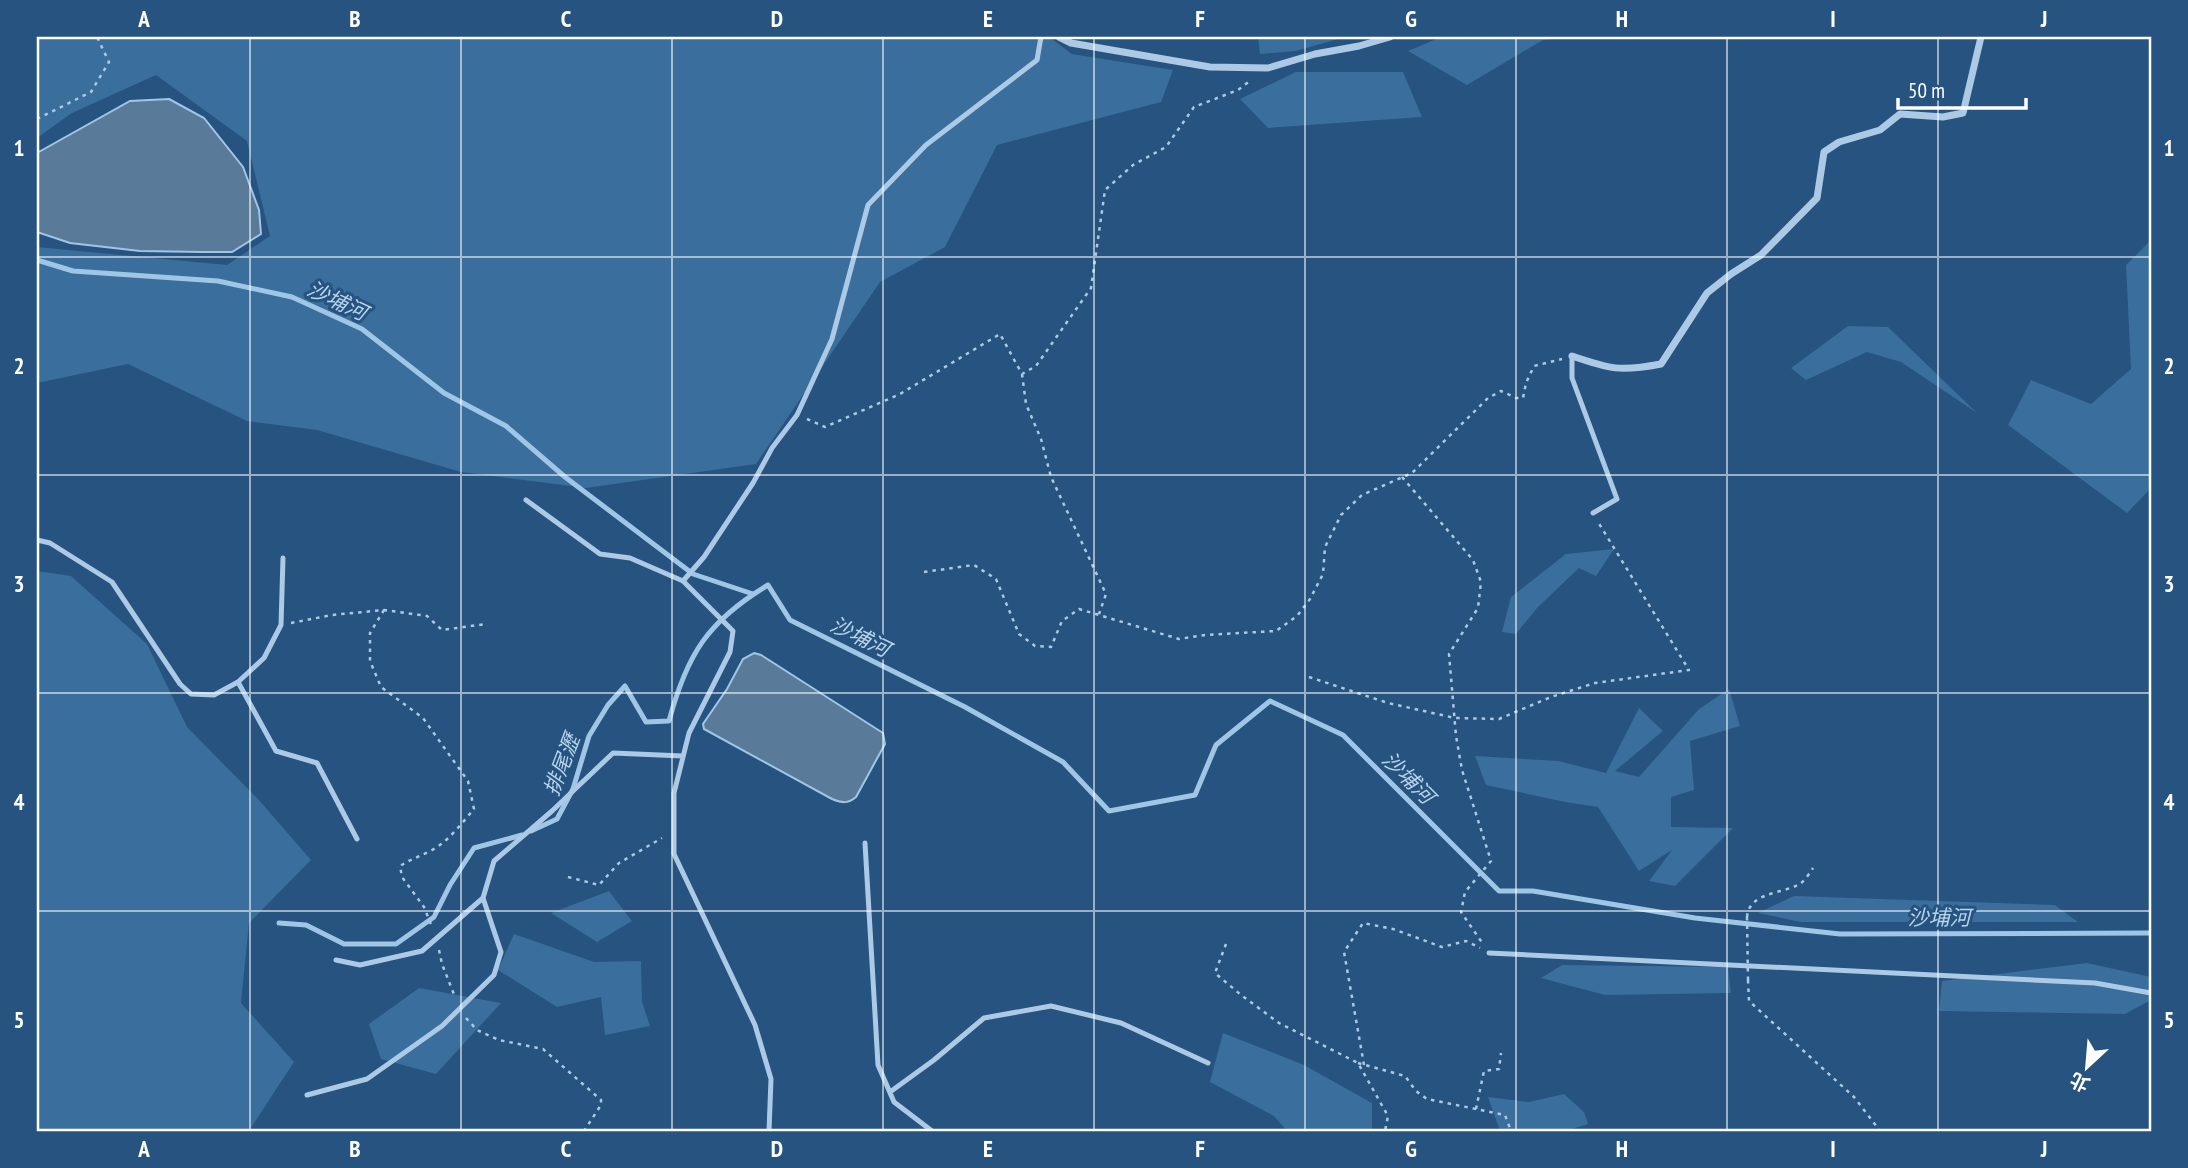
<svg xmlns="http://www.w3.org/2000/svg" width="2188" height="1168" font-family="'PT Sans Narrow','Noto Sans TC',sans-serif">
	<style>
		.green { fill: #3a6e9c }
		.water { fill: #597a98; stroke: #a0c6e6; stroke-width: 2 }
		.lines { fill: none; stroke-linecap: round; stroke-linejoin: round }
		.stream { stroke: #a0c6e6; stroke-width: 5 }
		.path { stroke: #accae5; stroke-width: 2.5; stroke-dasharray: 3.5 5; stroke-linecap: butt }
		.service { stroke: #accae5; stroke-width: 5 }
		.minor { stroke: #accae5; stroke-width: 7 }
		.path-bridge { stroke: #accae5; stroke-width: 2.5; stroke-dasharray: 3.5 5; stroke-linecap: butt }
		.grid { fill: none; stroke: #fff; stroke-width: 2; stroke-opacity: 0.55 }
		.labels { text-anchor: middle; stroke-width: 6; stroke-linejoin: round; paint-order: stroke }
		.water-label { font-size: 21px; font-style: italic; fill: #b7d4ed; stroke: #26537f }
		.neatline { fill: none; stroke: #fff; stroke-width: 2.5 }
		.grid-label { font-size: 23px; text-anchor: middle; font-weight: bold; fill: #fff }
	</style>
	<rect width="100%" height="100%" fill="#26537f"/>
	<path class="green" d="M37,37H1049L1072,54L1173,70L1161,102L997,145L945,247L880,282L756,464L586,488L461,472L317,430L247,421L128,364L37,383V247L227,265L270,236L247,141L156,75L72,113L37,138Z
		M1258,37H1345L1296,51L1260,54Z
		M1441,37H1577L1543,40L1467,85L1408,51Z
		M1296,72H1403L1422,117L1268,128L1240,99Z
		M2151,240V488L2127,513L2008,425L2031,380L2091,404L2131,369L2126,265Z
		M1848,326L1888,327L1977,413L1901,362L1867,352L1806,380L1791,368Z
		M1614,549L1596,576L1579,568L1537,608L1516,634L1502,632L1511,597L1566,554Z
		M37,571L71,576L147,644L187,727L258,799L311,860L249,923L241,1003L294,1062L249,1131H37Z
		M1729,689L1740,726L1690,741L1694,790L1671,797V827L1733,828L1675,886L1649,881L1672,850L1639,871L1598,807L1565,802L1486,785L1475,756L1558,761L1606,773L1639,708L1663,731L1615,771L1639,777L1699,709Z
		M609,891L632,921L597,942L551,913Z
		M1794,896L2055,905L2078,922H1801L1758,913Z
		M514,934L594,962L641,961L642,1002L650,1026L605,1035L601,997L557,1007L498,970Z
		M2087,963L2151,977V1000L2125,1014L1939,1011L1942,981Z
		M1562,965L1728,967L1731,993L1605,995L1541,978Z
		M419,988L501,1003L436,1074L381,1059L369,1024Z
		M1223,1033L1304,1065L1372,1103V1131H1287L1274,1116L1210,1082Z
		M1564,1094L1584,1112L1588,1124L1566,1131H1500L1488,1097L1529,1102Z"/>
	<path class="water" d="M169,99L204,118L243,167L259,210L261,234L232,252H203L140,251L70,243L37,232V153L130,101Z
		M754,653L761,655L883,733L885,744L856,797C848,804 842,803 832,799L704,729L703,724L727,689L743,659Z"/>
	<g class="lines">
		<path class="stream" d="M37,260L73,271L218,281L292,297L362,329L444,393L506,426L565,477L693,574L753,594
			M531,831L557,819L573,789L589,736L608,705L625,686L646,722L669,721C687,654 708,621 768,585L790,620L965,707L1063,762L1109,811L1195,795L1216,745L1270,701L1343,735L1499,891H1533L1695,918L1840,934L2151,933
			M279,923L306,925L344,944H396L434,917L450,885L474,848L522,835"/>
		<path class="path" d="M37,119L91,92L109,62L97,37
			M1022,374L1026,404L1041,439L1051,477L1106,594L1099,614
			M807,419L825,427L900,394L1000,334L1022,374L1036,366L1091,288L1105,190L1133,165L1166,147L1194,107L1238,90L1251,80
			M1402,477L1473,560L1481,582L1478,608L1449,654L1456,736L1462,770L1491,861L1465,892L1461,912L1483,944
			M924,572L974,565L996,579L1019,634L1035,646L1051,647L1062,621L1079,609L1179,639L1205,635L1276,631L1297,616L1310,599L1323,574L1325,547L1341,515L1362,495L1412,473L1488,398L1501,391L1516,398H1523L1526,383L1534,366L1562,359
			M384,610L370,633V661L381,687L423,718L468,781L474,809C461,824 449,841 432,850C421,856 411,859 400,866L402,877L424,907L432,927
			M291,623L332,615L384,610L427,616L442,630L486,624
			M1309,677L1388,703L1455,718L1499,719L1551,697L1595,683L1689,670L1598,522
			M568,877L599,885L619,863L662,838
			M1747,917C1749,893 1779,894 1798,885C1804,882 1809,874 1813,868
			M1226,944L1215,973L1241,995L1279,1023L1358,1063L1388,1116L1385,1131
			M439,950L442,964L455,997
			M1748,980L1749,1001L1854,1097L1880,1131
			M466,1018L477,1030L499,1040L543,1049L601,1100V1105L584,1131
			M1358,1063L1405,1076L1416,1091L1427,1099L1505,1115L1511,1131
			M1364,1065L1344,952L1363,923L1393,929L1442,947L1466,941L1480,948
			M1476,1109L1484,1071L1499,1069L1501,1053"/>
		<path class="service" d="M1572,356V378L1617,499L1593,513
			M526,500L600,554L630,558L683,581L733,631L730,652L689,733L674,793V854L755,1025L771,1079L769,1131
			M37,540L50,543L112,582L180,684L191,694L214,695L238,682L264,658L281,625L283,558
			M683,581L704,557L753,483L772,448L797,415L832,339L868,205L926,145L1037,60L1041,37
			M238,682L276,751L317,763L357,839
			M865,843L878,1065L894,1102L932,1131
			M1489,953L2095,983L2151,993
			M336,960L360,965L422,951L483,898
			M890,1092L934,1060L984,1018L1051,1006L1121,1023L1208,1063
			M307,1095L367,1079L442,1026L494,975L501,952L483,898L494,861L552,811L613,753L683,756"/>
		<path class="minor" d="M1059,37L1071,43L1210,67L1268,68L1315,54L1359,46L1390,37
			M1572,356C1610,369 1620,372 1661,364L1707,293L1731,274L1761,255L1817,198L1824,152L1839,142L1880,130L1900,114L1943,117L1963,113L1981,37"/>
		<path class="path-bridge" d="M1747,917L1748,980"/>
	</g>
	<path class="grid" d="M250,37V1131M461,37V1131M672,37V1131M883,37V1131M1094,37V1131M1305,37V1131M1516,37V1131M1727,37V1131M1938,37V1131M37,257H2151M37,475H2151M37,693H2151M37,911H2151"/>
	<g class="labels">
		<g class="water-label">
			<text transform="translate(337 301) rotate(25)" y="7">沙埔河</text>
			<text transform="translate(860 637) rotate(26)" y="7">沙埔河</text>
			<text transform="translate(562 765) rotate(-69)" y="7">排尾瀝</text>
			<text transform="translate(1408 778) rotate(45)" y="7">沙埔河</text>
			<text x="1939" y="925">沙埔河</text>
		</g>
	</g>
	<rect width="2188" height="1168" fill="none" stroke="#26537f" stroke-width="77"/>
	<g transform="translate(2087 1067) rotate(206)" stroke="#26537f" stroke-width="5" paint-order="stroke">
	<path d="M0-5L12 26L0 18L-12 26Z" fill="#ffffff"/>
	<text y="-10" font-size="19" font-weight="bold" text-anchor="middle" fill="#ffffff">北</text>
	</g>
	<path d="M1898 98v10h128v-10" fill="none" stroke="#ffffff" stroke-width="3.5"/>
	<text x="1908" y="98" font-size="21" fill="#ffffff" stroke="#26537f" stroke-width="5" paint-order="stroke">50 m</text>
	<rect x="38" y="38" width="2112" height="1092" class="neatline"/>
	<g class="grid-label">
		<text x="144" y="27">A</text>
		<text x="355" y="27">B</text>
		<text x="566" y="27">C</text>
		<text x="777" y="27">D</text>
		<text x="988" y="27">E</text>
		<text x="1200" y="27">F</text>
		<text x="1411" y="27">G</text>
		<text x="1622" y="27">H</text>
		<text x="1833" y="27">I</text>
		<text x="2044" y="27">J</text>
		<text x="19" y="156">1</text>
		<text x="2169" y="156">1</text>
		<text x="19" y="374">2</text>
		<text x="2169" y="374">2</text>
		<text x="19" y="592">3</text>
		<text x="2169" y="592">3</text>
		<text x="19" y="810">4</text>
		<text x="2169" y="810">4</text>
		<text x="19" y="1028">5</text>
		<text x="2169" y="1028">5</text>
		<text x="144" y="1157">A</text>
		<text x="355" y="1157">B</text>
		<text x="566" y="1157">C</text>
		<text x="777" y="1157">D</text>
		<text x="988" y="1157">E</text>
		<text x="1200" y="1157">F</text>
		<text x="1411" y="1157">G</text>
		<text x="1622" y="1157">H</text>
		<text x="1833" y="1157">I</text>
		<text x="2044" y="1157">J</text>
	</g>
</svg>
